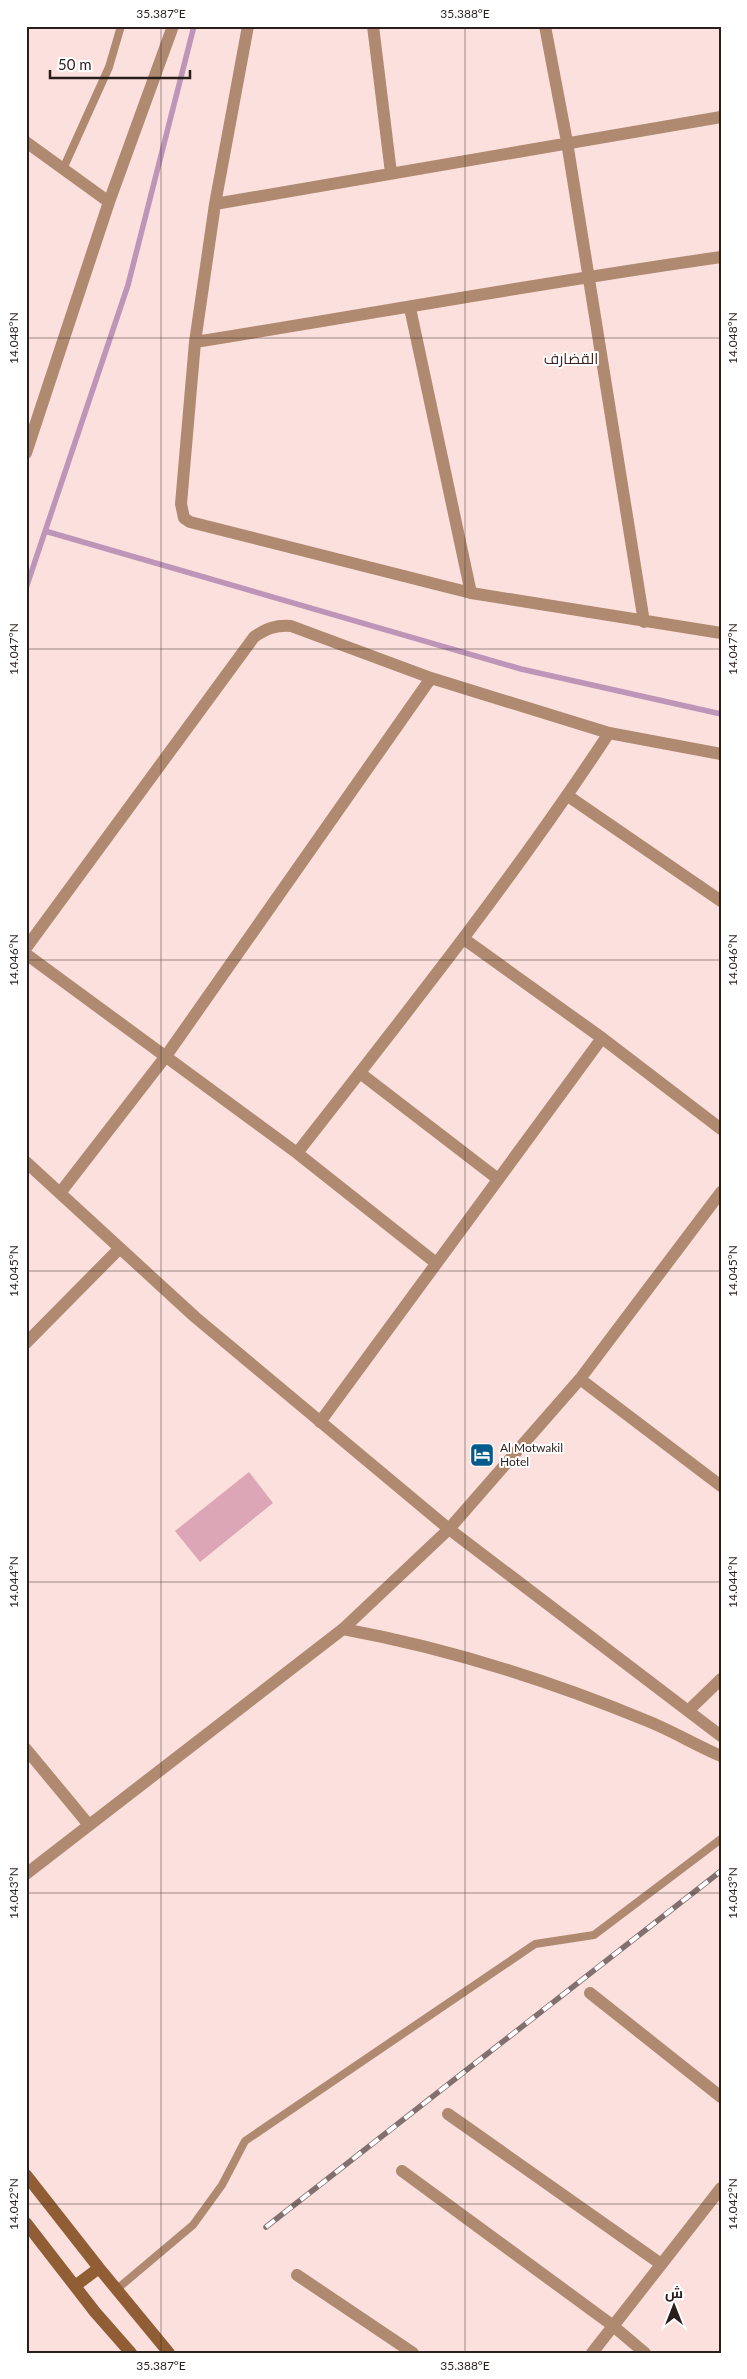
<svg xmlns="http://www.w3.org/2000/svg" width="747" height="2379" font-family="Lato,Cairo,sans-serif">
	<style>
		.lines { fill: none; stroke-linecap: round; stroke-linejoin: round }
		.stream { stroke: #bd95b9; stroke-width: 5.5 }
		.building { fill: #dda6b7 }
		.service { stroke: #af8a71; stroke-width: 8 }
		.minor { stroke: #af8a71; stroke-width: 12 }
		.tertiary { stroke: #af8a71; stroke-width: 12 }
		.secondary { stroke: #905d35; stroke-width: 12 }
		.rail-casing { stroke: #82706e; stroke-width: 5.5 }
		.rail { stroke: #fff; stroke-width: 4; stroke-dasharray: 11; stroke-linecap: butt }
		.ticks { fill: none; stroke: #2a1e1d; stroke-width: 1; stroke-opacity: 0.45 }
		.labels { text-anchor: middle; stroke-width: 4; stroke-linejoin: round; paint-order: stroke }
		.poi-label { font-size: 12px; fill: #2a1e1d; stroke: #fff; text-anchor: start }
		.quarter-label { font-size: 15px; fill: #3c2421; stroke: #fff }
		.neatline { fill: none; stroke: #2a1e1d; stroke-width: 2 }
		.ticks-label { font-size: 12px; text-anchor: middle; fill: #2a1e1d }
	</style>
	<rect width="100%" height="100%" fill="#fbe0dd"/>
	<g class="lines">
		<path class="stream" d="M45,531L521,669L721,714
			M26,588L128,285L194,26"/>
	</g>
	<path class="building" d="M249,1472L273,1503L200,1562L175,1531Z"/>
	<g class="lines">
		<path class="service" d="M63,169L109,67L121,26
			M117,2289L193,2225L222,2185L245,2141L535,1944L594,1935L721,1839"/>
		<path class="minor" d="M248,26L215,204L195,342L181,504L184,518L190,522L471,593
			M373,26L391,173
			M545,26L567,142L644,622
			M26,142L109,202
			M215,204L721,117
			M410,308L471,593L721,633
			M195,342C370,314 545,282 721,257
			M26,453L109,202L173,26
			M568,796L721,901
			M464,939L602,1038L721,1129
			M26,948L254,637C267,628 276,625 291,626L431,678L609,733L721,754
			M26,954L297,1153L436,1263
			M360,1073L498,1179
			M297,1153C405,1015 513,879 609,733
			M60,1193L166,1056L431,678
			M26,1343L119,1249
			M580,1379L721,1486
			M320,1422L602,1038
			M689,1710L721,1679
			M26,1749L89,1825
			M26,1874L343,1629L449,1529L580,1379L721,1192
			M590,1993L721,2097
			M448,2114L661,2264
			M402,2171L612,2325L645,2353
			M297,2275L413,2353"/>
		<path class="tertiary" d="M26,1162L195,1317L449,1529L721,1736
			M343,1629C447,1648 548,1680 645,1720C671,1730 695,1745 721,1756
			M592,2353L721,2188"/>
		<path class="secondary" d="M26,2175L99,2268L169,2353
			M26,2223L95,2312L131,2353
			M75,2286L99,2268"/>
		<defs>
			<path id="rail" d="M266,2227L721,1871"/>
		</defs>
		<use href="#rail" class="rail-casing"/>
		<use href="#rail" class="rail"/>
	</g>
	<path class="ticks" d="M161,26V2353M465,26V2353M26,27H721M26,338H721M26,649H721M26,960H721M26,1271H721M26,1582H721M26,1893H721M26,2204H721"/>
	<defs>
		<symbol id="hotel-square" viewBox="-11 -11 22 22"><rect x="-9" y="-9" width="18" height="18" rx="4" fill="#055a8c" stroke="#fff"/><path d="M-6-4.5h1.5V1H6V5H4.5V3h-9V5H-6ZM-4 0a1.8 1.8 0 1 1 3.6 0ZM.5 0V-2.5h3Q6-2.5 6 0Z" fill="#fff"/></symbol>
	</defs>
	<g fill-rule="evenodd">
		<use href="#hotel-square" x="468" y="1441" width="28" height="28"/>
	</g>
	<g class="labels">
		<g class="poi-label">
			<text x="500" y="1452">Al Motwakil<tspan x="500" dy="14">Hotel</tspan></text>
		</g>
		<g class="quarter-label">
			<text x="571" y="364">القضارف</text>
		</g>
	</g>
	<rect width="747" height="2379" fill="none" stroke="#ffffff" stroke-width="55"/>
	<g transform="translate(674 2306)" stroke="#ffffff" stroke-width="4" paint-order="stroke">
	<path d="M0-4L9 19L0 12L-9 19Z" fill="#2a1e1d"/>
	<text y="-8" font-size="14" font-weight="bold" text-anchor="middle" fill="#2a1e1d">ش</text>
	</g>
	<path d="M50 70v8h140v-8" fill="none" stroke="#2a1e1d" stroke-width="2.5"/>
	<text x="58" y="70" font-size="15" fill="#2a1e1d" stroke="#ffffff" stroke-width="4" paint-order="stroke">50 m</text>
	<rect x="28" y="28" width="692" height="2324" class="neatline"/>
	<g class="ticks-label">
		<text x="161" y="18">35.387°E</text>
		<text x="465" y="18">35.388°E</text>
		<text transform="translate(14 338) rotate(-90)" y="4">14.048°N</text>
		<text transform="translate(733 338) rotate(-90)" y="4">14.048°N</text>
		<text transform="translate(14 649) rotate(-90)" y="4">14.047°N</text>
		<text transform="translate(733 649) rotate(-90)" y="4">14.047°N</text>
		<text transform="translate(14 960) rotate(-90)" y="4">14.046°N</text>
		<text transform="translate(733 960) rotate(-90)" y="4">14.046°N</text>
		<text transform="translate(14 1271) rotate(-90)" y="4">14.045°N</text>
		<text transform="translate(733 1271) rotate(-90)" y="4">14.045°N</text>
		<text transform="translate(14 1582) rotate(-90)" y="4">14.044°N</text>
		<text transform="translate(733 1582) rotate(-90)" y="4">14.044°N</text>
		<text transform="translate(14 1893) rotate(-90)" y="4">14.043°N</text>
		<text transform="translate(733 1893) rotate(-90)" y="4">14.043°N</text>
		<text transform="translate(14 2204) rotate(-90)" y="4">14.042°N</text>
		<text transform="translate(733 2204) rotate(-90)" y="4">14.042°N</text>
		<text x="161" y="2370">35.387°E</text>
		<text x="465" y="2370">35.388°E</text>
	</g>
</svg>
